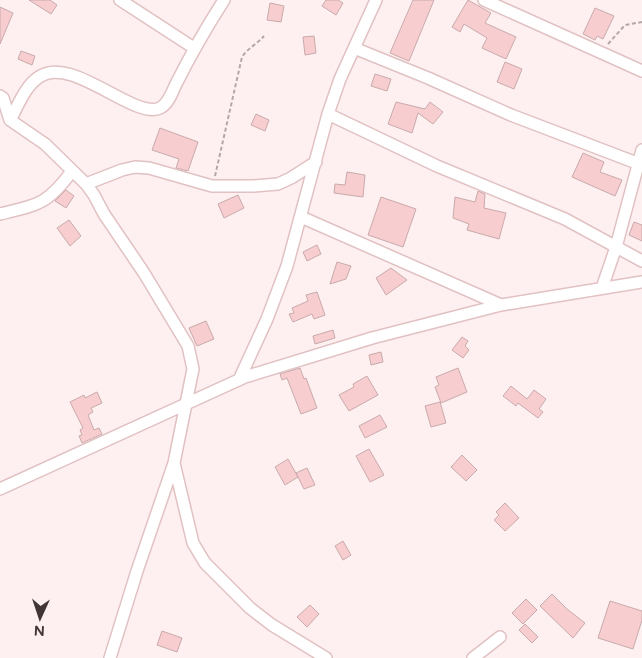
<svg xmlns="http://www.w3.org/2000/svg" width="642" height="658" font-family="Figtree,sans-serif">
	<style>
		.building { fill: #f7cdcf; stroke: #c9aaab }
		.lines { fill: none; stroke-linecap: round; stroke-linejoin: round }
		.street-casing { stroke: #e1c1c2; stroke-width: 14 }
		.path { stroke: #b4a7a8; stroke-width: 2; stroke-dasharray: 4 2.5; stroke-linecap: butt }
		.street { stroke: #fff; stroke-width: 11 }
	</style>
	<rect width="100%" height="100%" fill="#fef0f1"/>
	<path class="building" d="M29,0H50L57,5L51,14Z
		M326,0H338L343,3L336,15L322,6Z
		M413,0H434L409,61L390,53Z
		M468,0L491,13L485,23L516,37L506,59L482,48L487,38L464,24L460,32L452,27Z
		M270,3L284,6L281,22L267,20Z
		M0,7L13,13L0,44Z
		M595,8L614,16L603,39L597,36L595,40L583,34Z
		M314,36L316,53L305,55L303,37Z
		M21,51L35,56L32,65L18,59Z
		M505,62L522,69L514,89L497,82Z
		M375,74L391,79L387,91L371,86Z
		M396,102L425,109L430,102L443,112L433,124L418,113L412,133L388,124Z
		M256,114L269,120L265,131L251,125Z
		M160,128L198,142L188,171L176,168L179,159L152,150Z
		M583,153L604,162L600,172L622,180L615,196L572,177Z
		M347,172L365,175L363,197L334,193L335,184L345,185Z
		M66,190L74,196L66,208L55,201Z
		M478,191L485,194L484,208L506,213L499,239L467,230L469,224L453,218L455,197L475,202Z
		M238,195L244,208L224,218L218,204Z
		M381,197L416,209L403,247L368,235Z
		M69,220L81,236L70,246L57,228Z
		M634,222L642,225V241L629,235Z
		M317,245L321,254L307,261L303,252Z
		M337,262L351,266L346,279L330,284Z
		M391,268L407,280L386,295L376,278Z
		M317,292L325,315L314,319L312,314L293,322L289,314L294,313L292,308L308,301L306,295Z
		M206,321L214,339L197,346L189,328Z
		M333,330L335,338L315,344L313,336Z
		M462,337L468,341L465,346L469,350L463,358L452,350Z
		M381,352L383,362L371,365L369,355Z
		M300,368L304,379L306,378L317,408L301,414L287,378L282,380L280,374Z
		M458,368L467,392L441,403L435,387L439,385L436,377Z
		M367,376L378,395L349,411L339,395L354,387L353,384Z
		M511,386L527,399L534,390L546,399L539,409L543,412L538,418L518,403L516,406L503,396Z
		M97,392L102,403L91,408L93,412L88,415L94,430L99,428L102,434L82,443L79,436L82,435L80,430L83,428L70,402L84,395L85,398Z
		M440,402L446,423L431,427L425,406Z
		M380,415L387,427L365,438L359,426Z
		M369,449L384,475L370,482L356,456Z
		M462,455L477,470L466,481L451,467Z
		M288,459L298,477L285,485L275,467Z
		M307,468L315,485L304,489L296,473Z
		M505,503L519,518L505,531L494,520L499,515L496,512Z
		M343,541L351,555L343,560L335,546Z
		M552,594L567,609L585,623L573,638L540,606Z
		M526,599L537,610L523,624L512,613Z
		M610,601L642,611V620L633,649L598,638Z
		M310,605L319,614L307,627L297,617Z
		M525,624L538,637L532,643L519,630Z
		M162,631L182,638L177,652L157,645Z"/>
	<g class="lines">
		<defs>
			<path id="street" d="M120,0L194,48
				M484,0L642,71
				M354,48L428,78L511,115L642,165
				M0,96L3,98L10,120L45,144L86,184L94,195L104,214L144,273L188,346L193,369L174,463L193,543L205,563L250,608L272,625L326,658
				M328,114L437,166L565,219L642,261
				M10,120C18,106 25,86 39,77C71,54 134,120 160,108C168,104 172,93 175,86C190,56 206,28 224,0
				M86,184L122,170L135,167L149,168L212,186H253L278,184L291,178L316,162
				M0,214C38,205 48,204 72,171
				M301,217L501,305
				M602,288L616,247L642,150
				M239,380L267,319L287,266L328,114L340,79L376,0
				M0,489L245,377L372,338L501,305L642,282
				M110,658L137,571L174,463
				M473,658L500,637"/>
		</defs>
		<use href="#street" class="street-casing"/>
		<path class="path" d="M608,44L625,25L642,22
			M215,176L242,57C248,48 257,44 264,36"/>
		<use href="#street" class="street"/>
	</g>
	<g transform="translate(40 618) rotate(183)" stroke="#fef0f1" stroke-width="4" paint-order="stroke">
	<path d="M0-4L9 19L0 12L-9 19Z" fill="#423536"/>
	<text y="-8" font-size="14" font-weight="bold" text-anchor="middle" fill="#423536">N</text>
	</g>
</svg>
